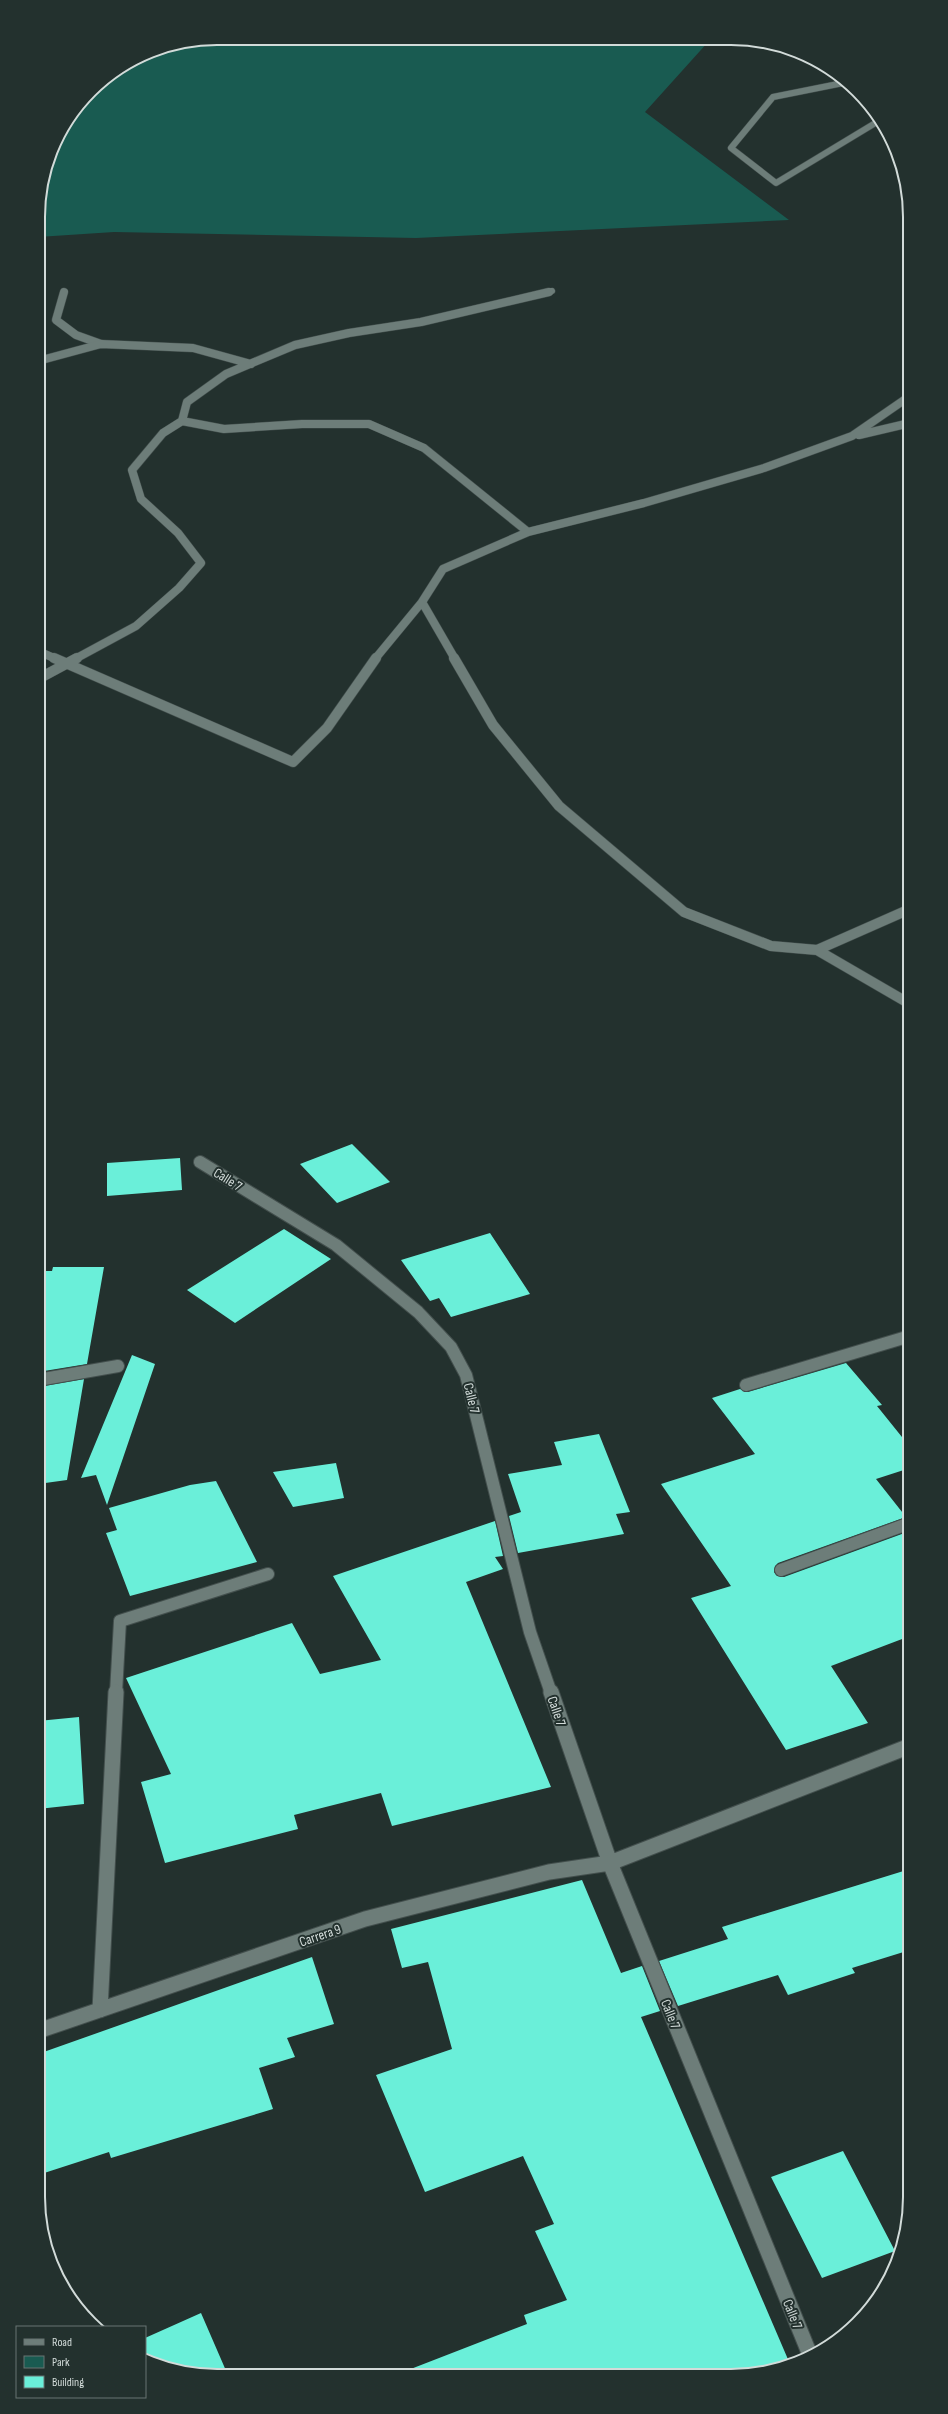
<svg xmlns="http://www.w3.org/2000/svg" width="948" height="2414" font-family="'Sofia Sans Condensed',sans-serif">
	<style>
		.green { fill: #195b51 }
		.building { fill: #6aefd9 }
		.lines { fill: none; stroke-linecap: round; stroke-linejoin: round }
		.service-casing { stroke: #434f4d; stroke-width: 9 }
		.minor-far4-casing { stroke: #434f4d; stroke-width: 7 }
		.minor-far3-casing { stroke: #434f4d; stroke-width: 9 }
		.minor-far2-casing { stroke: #434f4d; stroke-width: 11 }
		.minor-far1-casing { stroke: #434f4d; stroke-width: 14 }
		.minor-casing { stroke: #434f4d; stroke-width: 17 }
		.service { stroke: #6d7d79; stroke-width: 8 }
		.minor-far4 { stroke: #6d7d79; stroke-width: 6 }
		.minor-far3 { stroke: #6d7d79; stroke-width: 8 }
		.minor-far2 { stroke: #6d7d79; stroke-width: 10 }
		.minor-far1 { stroke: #6d7d79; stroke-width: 12 }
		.minor { stroke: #6d7d79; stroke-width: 15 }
		.labels { text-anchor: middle; stroke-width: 4; stroke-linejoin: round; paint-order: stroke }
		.near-street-label { font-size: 14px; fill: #d2dbd9; stroke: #23312e }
		.rim { fill: none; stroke: #d2dbd9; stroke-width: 2 }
	</style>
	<rect width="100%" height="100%" fill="#23312e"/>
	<path class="green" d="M217,38L709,41L645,112L789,220L416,238L114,232L38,237V205L57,137L99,82L148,52Z"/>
	<path class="building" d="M352,1144L390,1182L337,1203L300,1164Z
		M180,1158L182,1190L107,1196V1163Z
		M284,1229L331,1259L235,1323L187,1290Z
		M490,1233L530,1294L451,1317L439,1298L430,1301L401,1260Z
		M53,1267H104L87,1364L38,1372V1271H52Z
		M132,1355L155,1364L107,1505L96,1475L81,1478Z
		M846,1363L882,1405L877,1406L910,1447V1468L876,1479L906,1517L778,1563L775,1566L774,1572L777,1576L784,1577L910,1531V1636L831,1666L868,1723L786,1750L691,1598L731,1586L661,1484L755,1454L712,1398L740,1389L748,1392Z
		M84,1379L67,1480L38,1484V1387Z
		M599,1434L630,1512L616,1514L624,1534L518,1553L509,1516L521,1512L508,1474L562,1465L554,1442Z
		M336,1463L344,1498L293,1507L273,1472Z
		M216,1481L257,1562L130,1596L106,1533L117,1530L109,1508L190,1485Z
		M495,1521L503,1556L495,1557L503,1569L466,1582L551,1787L392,1826L381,1793L294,1815L298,1829L165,1863L141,1782L171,1774L126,1678L292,1623L320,1674L381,1660L333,1576Z
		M79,1717L84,1804L38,1809V1721Z
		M910,1869V1950L852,1968L855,1973L788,1995L778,1975L678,2006L659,1961L728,1939L722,1927Z
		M582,1880L621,1973L642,1966L660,2011L641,2017L790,2364L777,2370L731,2376L403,2374V2372L527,2324L524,2315L567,2300L535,2231L554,2224L523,2156L425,2192L376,2075L452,2049L428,1962L402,1968L391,1929Z
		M312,1957L334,2024L287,2038L295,2057L259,2068L273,2109L111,2158L109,2152L38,2175V2054Z
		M843,2151L895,2251L822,2278L771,2177Z
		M201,2313L227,2373H182L145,2360V2338Z"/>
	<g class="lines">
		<defs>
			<path id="service" d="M64,292L56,320L76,335L101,344"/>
			<path id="minor-far4" d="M848,82L773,97L731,148L776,183L877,122H881
				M545,293L552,291"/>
			<path id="minor-far3" d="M38,361L101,344L193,348L251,364
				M859,435L910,423
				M528,532L424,448L369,424H302L224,429L182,421L187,402L226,374L295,345L349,333L421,322L549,292
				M38,651L56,659
				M75,659L136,626L179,588L201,563L178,533L141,499L132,470L163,433L182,421
				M375,659L422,602
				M455,659L422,602L443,569L528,532L644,503L764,468L852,436L910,396"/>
			<path id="minor-far2" d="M54,658L293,762L327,728L376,658
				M454,658L493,725L559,806L684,912L771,946L817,950L910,1004
				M38,679L77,658
				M817,950L910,909"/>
			<path id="minor-far1" d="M200,1162L336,1245L418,1312L451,1347L466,1375L530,1632L551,1693
				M38,1380L118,1366
				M746,1385L910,1336
				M781,1570L910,1523
				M116,1693L120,1621L268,1574"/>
			<path id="minor" d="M551,1692L610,1863L810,2355
				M100,2010L116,1692
				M38,2031L365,1919L549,1872L610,1863L910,1746"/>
		</defs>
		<use href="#service" class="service-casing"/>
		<use href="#minor-far4" class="minor-far4-casing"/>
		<use href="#minor-far3" class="minor-far3-casing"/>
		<use href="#minor-far2" class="minor-far2-casing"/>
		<use href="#minor-far1" class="minor-far1-casing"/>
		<use href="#minor" class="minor-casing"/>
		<use href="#service" class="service"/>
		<use href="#minor-far4" class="minor-far4"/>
		<use href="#minor-far3" class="minor-far3"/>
		<use href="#minor-far2" class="minor-far2"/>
		<use href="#minor-far1" class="minor-far1"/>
		<use href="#minor" class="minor"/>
	</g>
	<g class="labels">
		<g class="near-street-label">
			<text transform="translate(228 1179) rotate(32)" y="5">Calle 7</text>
			<text transform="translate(472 1398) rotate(76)" y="5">Calle 7</text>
			<text transform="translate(557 1711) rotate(71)" y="5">Calle 7</text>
			<text transform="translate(320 1935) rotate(-19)" y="5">Carrera 9</text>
			<text transform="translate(671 2014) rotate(68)" y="5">Calle 7</text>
			<text transform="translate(793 2314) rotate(68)" y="5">Calle 7</text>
		</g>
	</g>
	<path d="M0 0H948V2414H0ZM217 45H731A172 172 0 0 1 903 217V2197A172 172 0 0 1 731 2369H217A172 172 0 0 1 45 2197V217A172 172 0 0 1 217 45Z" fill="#23312e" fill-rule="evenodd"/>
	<path class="rim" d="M217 45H731A172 172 0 0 1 903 217V2197A172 172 0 0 1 731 2369H217A172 172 0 0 1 45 2197V217A172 172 0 0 1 217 45Z"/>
	<rect x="16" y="2326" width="130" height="72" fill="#23312e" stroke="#697572"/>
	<rect x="24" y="2339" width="20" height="6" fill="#6d7d79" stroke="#697572"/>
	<text x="52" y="2346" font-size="12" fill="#d2dbd9">Road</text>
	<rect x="24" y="2356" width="20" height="12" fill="#195b51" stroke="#697572"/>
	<text x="52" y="2366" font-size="12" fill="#d2dbd9">Park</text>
	<rect x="24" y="2376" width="20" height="12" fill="#6aefd9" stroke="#697572"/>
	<text x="52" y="2386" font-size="12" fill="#d2dbd9">Building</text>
</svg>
